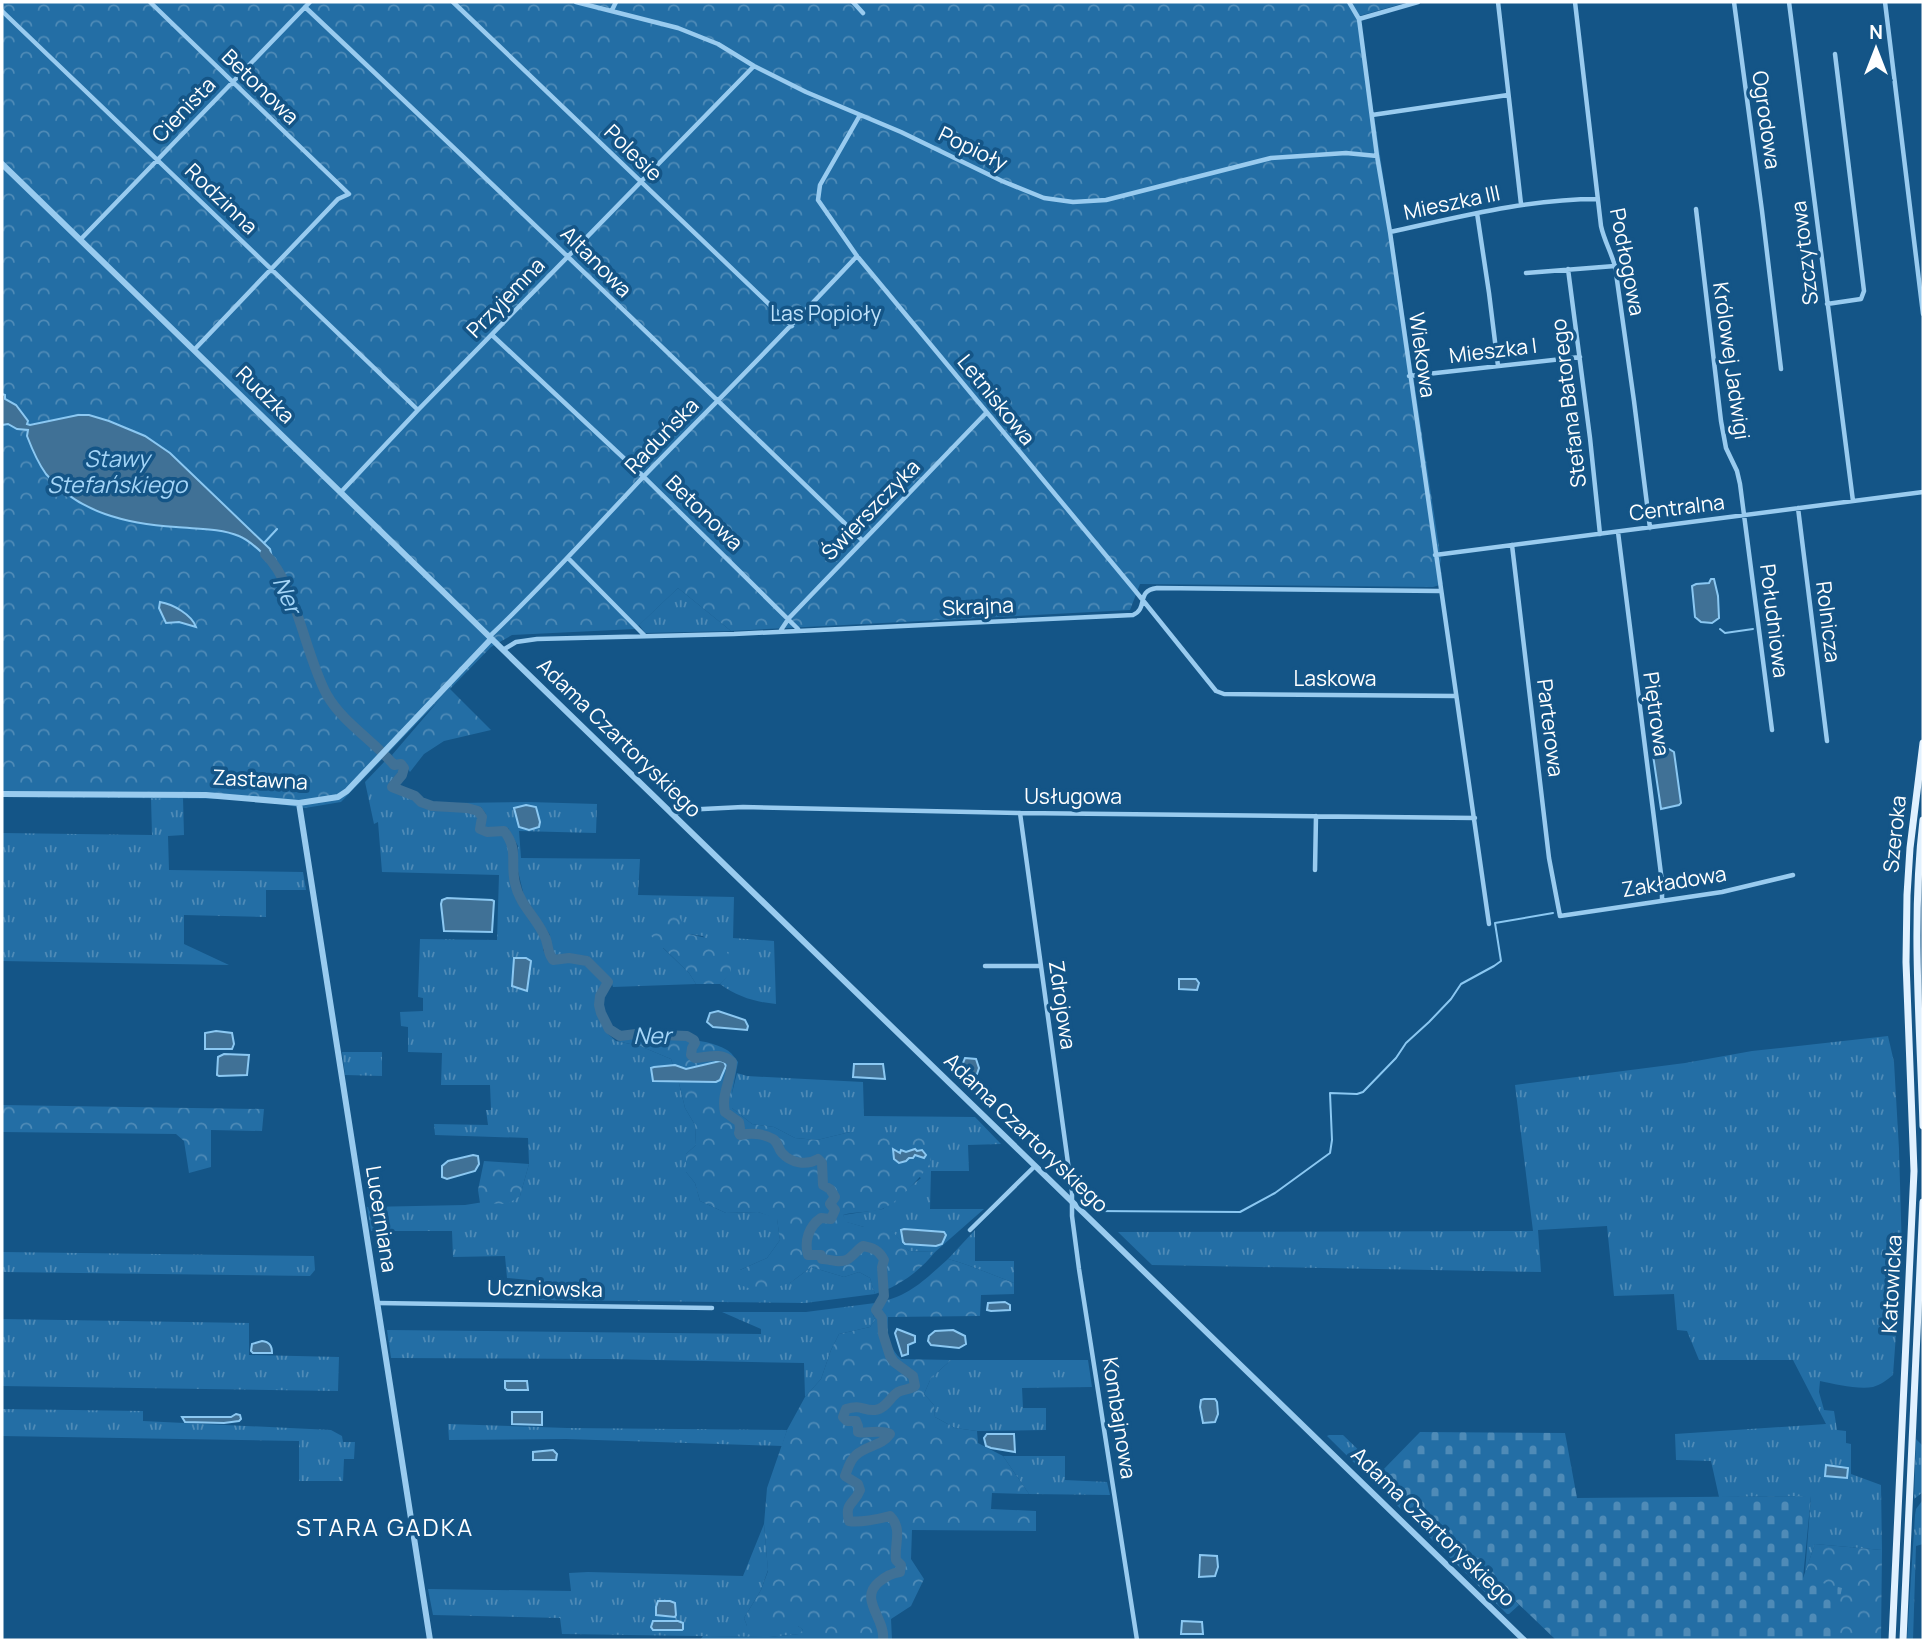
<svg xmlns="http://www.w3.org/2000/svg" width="1925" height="1642" font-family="Manrope,sans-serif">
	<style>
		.grass { fill: url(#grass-tufts) }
		.forest { fill: url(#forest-crowns) }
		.cemetery { fill: url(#cemetery-stones) }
		.water { fill: #407196; stroke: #8bc8f2; stroke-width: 2 }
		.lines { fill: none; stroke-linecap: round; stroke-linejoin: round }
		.stream { stroke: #8bc8f2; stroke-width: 2 }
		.river { stroke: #407196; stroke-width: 10 }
		.minor { stroke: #99cbef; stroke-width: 4.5 }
		.tertiary { stroke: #99cbef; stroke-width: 6 }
		.primary { stroke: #e1f1ff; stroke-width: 7 }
		.labels { text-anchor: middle; stroke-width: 7; stroke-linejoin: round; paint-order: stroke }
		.street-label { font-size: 21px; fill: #fff; stroke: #145587 }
		.park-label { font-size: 21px; fill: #bfe2fb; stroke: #145587 }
		.water-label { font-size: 23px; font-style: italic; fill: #a4d5f7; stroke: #145587 }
		.quarter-label { font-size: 24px; letter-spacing: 2px; fill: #fff; stroke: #145587 }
	</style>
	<defs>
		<pattern id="grass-tufts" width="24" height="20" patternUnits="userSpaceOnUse" patternTransform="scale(1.75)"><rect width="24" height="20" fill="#236ea5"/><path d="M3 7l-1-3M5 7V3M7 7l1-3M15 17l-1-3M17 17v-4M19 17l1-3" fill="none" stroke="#4f8bb7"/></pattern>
		<pattern id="forest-crowns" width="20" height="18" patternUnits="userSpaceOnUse" patternTransform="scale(1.75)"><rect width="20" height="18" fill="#236ea5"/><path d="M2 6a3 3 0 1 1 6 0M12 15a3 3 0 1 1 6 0" fill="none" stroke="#4f8bb7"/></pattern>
		<pattern id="cemetery-stones" width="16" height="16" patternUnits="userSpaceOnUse" patternTransform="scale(1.75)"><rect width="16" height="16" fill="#236ea5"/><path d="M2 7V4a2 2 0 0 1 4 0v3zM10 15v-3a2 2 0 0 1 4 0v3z" fill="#4f8bb7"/></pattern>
	</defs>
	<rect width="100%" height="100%" fill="#145587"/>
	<path class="grass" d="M678,588L731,631L645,633L639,625Z
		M385,761L391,767L398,768L399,771L388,785L389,790L413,799L418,805L442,811L468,812L476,814L478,819L477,832L486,835H501L509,844L511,882L517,902L543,938V950L550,962H568L585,964L603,982L597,995L596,1009L601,1022L608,1034L616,1041L640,1046L671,1059L678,1079L685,1108L695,1125L696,1145L686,1154V1172L695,1183L700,1201L726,1213L758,1212L777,1218L780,1240L767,1258L740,1270L790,1283L811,1267L844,1277L859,1272L870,1278L875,1294L805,1303L539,1300L540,1281L507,1278L505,1256L453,1257L452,1231H371L367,1207L465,1205L520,1196L529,1164L528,1138L435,1135L434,1124L488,1125L486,1110H491L490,1085H441L442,1053L408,1052V1027L401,1026L400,1012L423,1011V998L418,997L420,939L497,940L499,875L382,872L378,822L374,824L365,782Z
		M151,798H183L184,835L168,836L169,870L303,872L306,890H266V917L184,915V944L229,965L2,961V833L152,835Z
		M528,802L597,804L596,833L519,831L521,858L640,859L638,895L734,897L733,938L774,941L776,1004C755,1002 738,997 720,984L731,972L703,936L688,934L663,948L689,973L696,984L613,987L610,978L588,956L556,955L550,947V935L524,896L517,867L518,846L508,828L485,827L486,814L481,807L456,803Z
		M1888,1036L1894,1062L1899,1149L1902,1253L1893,1375C1887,1380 1880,1385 1873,1387C1859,1390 1834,1384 1820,1381L1819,1392L1824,1410L1834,1411L1837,1430L1846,1431V1443L1851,1444V1474L1881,1485L1882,1550L1815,1544L1805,1573L1811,1496L1719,1497L1711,1461L1676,1460L1675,1434L1826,1424L1793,1360H1699L1687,1331L1677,1330L1674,1294L1614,1296L1607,1226L1538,1230L1541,1272L1152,1265L1118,1232L1533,1231L1515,1085L1685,1063L1752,1051Z
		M342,1052H382V1076L345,1075Z
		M737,1073L747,1076L863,1082L864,1116L975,1117L1001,1144L968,1145L969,1171H931L930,1209H984L935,1252L909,1251L889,1228L864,1227L846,1222L843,1215L883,1209L921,1178L850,1132L817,1140L795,1138L774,1127L752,1124L732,1108V1093Z
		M975,1230V1261H1014V1283C992,1275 971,1265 948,1259Z
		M2,1252L314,1256L315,1270L310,1276L2,1272Z
		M875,1303L872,1312L875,1320L870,1327L839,1334L831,1350L821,1379L805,1397L804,1363L607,1359L391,1358L387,1330L761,1334V1329L722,1312H806Z
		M2,1319L249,1323V1355L339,1357L338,1391L2,1386Z
		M951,1360H1088L1092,1387L1022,1388L1023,1408H1046V1430L977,1431L955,1428L935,1417L934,1405L924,1394L931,1378Z
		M2,1409L143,1411V1421L331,1430L342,1436L343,1442H355L354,1459H344L343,1481H299V1441L2,1436Z
		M448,1424L567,1428L787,1430L782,1446L566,1439L449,1440Z
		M1329,1435H1343L1519,1605L1509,1614H1507L1327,1436Z
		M1916,1439L1923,1446V1492L1914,1499Z
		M1003,1456H1065V1480L1107,1482L1110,1495L1029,1494Z
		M1922,1501L1923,1544L1916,1546L1913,1640H1907L1915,1515L1916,1509Z
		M764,1524L768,1570L761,1590L744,1618L747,1626H798L803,1630L800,1634L769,1637L562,1634L560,1618L433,1615L428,1589L571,1591L569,1573L588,1572L743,1576Z"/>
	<path class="forest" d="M2,2H1351L1356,10L1352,2H1408L1359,16L1441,560L1440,564L1443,584L1433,587L1140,584L1130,610L731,631L678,588L635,629L512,635L491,647L450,689L491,730L444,741L424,754L410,772L403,761L395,760L392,755L440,699L341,802L305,808L243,799L2,797Z
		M664,912L680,918L688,934L721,941L730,958L731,973L720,984H696L689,973L644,929L648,915Z
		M638,1038C665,1039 703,1036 727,1050C731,1052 735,1058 738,1062L732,1093V1108L752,1124L774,1127L795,1138L817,1140L850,1132L913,1134L928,1142L931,1162C922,1176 898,1203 882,1209C871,1213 855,1211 843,1215L847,1222L864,1227H889L909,1251L935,1252C920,1271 898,1287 875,1294L870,1278L859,1272L844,1277L811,1267L790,1283L760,1292L737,1284L740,1270L767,1258L780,1240L777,1219L758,1212L726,1213L700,1201L695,1183L686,1172V1154L696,1145L695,1125L685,1108L678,1079L671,1059L640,1046L616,1041Z
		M2,1105L264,1109L262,1131L211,1130V1167L189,1173L184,1141L176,1134L2,1132Z
		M484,1161L529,1164L520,1196L507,1204L480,1203L478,1190Z
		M948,1259C971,1265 992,1275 1014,1283V1294L981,1295L980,1316L888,1317C887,1336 888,1346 901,1359L951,1360L931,1378L924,1394L934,1405L935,1417L955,1428L977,1431L978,1443L1003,1456L1029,1494L992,1493L991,1509L1036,1511V1531L912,1530L911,1559L924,1579L911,1606L891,1619L892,1640H700L703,1636L769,1637L799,1634L803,1630L798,1626H747L744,1618L761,1590L768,1571L764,1524L767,1488L787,1430L805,1397L821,1379L831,1350L839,1334L870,1327L875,1320L872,1312L875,1303C909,1297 923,1281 948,1259Z
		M1815,1544L1882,1550L1881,1640H1668L1803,1578Z"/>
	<path class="cemetery" d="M1420,1432L1565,1433L1577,1498L1811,1496L1803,1578L1842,1588L1831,1640H1556L1381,1472Z"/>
	<path class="water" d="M2,394L5,395V399L16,405L28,421L27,424L30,425L78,415H89L109,421L145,436L170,453L270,549L273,562C262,554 252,541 239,536C220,528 196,529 176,527C128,524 78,513 46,474C38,463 32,449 27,436L28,430L17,429L8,424L2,425Z
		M1711,579H1714L1718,596L1719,618L1712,623L1701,622L1695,617L1692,586L1696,584L1709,583Z
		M160,602C173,604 192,615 196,627L179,622L166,623L159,608Z
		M1669,749L1674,752L1681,803L1679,805L1661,809L1653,755L1657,750Z
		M526,805L536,807L540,822L539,827L529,830L519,827L514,808Z
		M447,898L492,900L494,901L492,932L444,931L441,904L442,900Z
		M514,958H526L531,961L527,991L512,986Z
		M1179,979H1196L1199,983L1197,990L1179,989Z
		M718,1011L745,1020L748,1026L747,1030L713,1027L707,1022L710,1013Z
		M216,1031L232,1033L234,1044L232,1049H205V1033Z
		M224,1054L249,1055L247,1075L219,1076L217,1075L218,1057Z
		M965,1058L976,1059L979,1068L977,1074L971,1076L966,1075L963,1063Z
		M720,1061L724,1062L726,1066L720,1080L716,1082L653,1081L651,1068L654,1067L675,1065L686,1069Z
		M854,1064H883L885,1079L853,1077Z
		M893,1149L900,1153L901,1150L906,1152L915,1149L917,1151L922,1150L926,1155L924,1158L915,1155L913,1158H909L906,1161L899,1163L894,1159Z
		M473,1155L478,1156L479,1164L475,1171L447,1179L442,1177V1166L448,1161Z
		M904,1229L944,1232L946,1235L942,1244L936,1246L905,1244L903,1242L901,1230Z
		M1005,1302L1010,1305V1310L991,1311L987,1310L988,1303Z
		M897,1329L915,1336V1342L908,1345V1354L902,1356L895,1333Z
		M953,1330L965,1336L966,1344L959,1348L931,1345L928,1341L929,1336L935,1331Z
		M262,1341C269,1342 272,1345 272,1353H253L251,1351L252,1344Z
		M505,1381H527L528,1390H507L505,1388Z
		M1204,1399H1215L1217,1402L1218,1414L1215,1422L1203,1423L1200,1407L1201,1400Z
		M512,1412H542V1425L512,1424Z
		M236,1414L240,1415L241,1419L239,1421L224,1423L185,1422L182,1417H231Z
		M987,1434H1014L1015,1452L991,1448L986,1446L984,1438Z
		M553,1450L557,1454L556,1460H533V1452Z
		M1826,1465L1848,1468L1847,1478L1825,1476Z
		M1200,1555L1217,1556L1218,1567L1215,1576L1199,1577Z
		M658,1601H670L675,1603L676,1615L675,1617L656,1615V1607Z
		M653,1621H678L683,1623V1629L682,1630H653L651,1627Z
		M1182,1621L1202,1622L1203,1634H1181Z"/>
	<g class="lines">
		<path class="stream" d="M264,543L277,529
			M1720,629L1725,633L1753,629
			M1094,1211L1240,1212L1275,1193L1330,1153L1332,1140L1330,1093L1357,1094L1363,1092L1396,1058L1406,1043L1429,1022L1451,999L1461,984L1494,966L1501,961L1495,923L1553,913"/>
		<path class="river" d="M265,554C296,583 305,655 327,695C343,723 373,740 394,765L401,764L404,768L402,775L392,787L415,796L421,802L432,806L467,808L478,811L482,817L480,829L487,832L504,831C519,850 510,862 515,883C519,904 535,916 544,935C549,943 546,950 553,960L569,958L587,961L608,982L600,996L599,1005L601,1013L609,1029L620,1036L636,1034L687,1036L694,1040L695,1043L692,1048L691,1055L695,1058C709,1057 721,1052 732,1062C731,1080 721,1095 725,1112L739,1122L740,1128L739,1133L740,1135C751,1133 763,1133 773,1139C779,1143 778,1149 782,1153C791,1163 806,1166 818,1159L822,1163L823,1185L830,1189L835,1197L830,1204L835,1210L831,1219L821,1218C809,1226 804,1241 808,1255H821L822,1259C830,1259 841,1264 848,1259C852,1257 857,1250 863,1246C873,1248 879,1250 884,1260L882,1267L884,1296L876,1310L882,1318L883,1334L890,1356L894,1362L913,1376L915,1386C909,1390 904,1389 898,1392C890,1397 886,1409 875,1410C863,1411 862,1404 846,1409L843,1417L847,1421H856L858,1426V1432C870,1434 880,1429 890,1434C882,1446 867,1445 856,1455C850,1460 848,1468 845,1476L858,1484L860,1490C855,1504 844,1502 849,1521C859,1523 879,1519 890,1516C903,1529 894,1544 896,1560L901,1565L900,1572C892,1573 885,1577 879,1582C858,1599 886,1619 883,1640"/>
		<path class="minor" d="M150,2L349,194L338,199L194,350
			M453,2L792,326
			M576,2L678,28L718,44L754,66L806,92L901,132L1002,181L1044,198L1073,202L1106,200L1271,158L1346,153L1377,156
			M853,2L863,13
			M1349,2L1359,19L1377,156L1390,232L1489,924
			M1498,2L1521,204
			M1575,2L1601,226C1604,240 1611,252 1615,266L1634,401L1650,528
			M1734,2L1762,211L1781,369
			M1789,2L1853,501
			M1885,2L1923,314
			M305,7C492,183 678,362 863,541
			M612,10L616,2
			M2,11L418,410
			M1359,19L1418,2
			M860,115L820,185L818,200L857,256L1133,588L1216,691L1224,694L1455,696
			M1372,115L1508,95
			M1696,209L1721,421L1726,448L1737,471L1740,484L1772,730
			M1477,213L1489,293L1498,366
			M1390,232C1459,217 1527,199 1598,199
			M80,240L310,2
			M1568,269L1590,438L1600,534
			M1526,273L1615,266
			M1827,304L1861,299L1864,291L1835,54
			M492,335L644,477L798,629
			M1409,376L1580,357
			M341,492L418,410L754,66
			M1798,508L1827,741
			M1618,532L1662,882V900
			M1512,545L1549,858L1560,916L1722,892L1793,875
			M1435,555L1923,492
			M568,558L645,636
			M781,630L789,618L986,413
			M489,637C544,585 594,529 645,475C716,402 788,330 857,256
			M503,650L516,642L537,639L734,634L1133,615C1149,608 1135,591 1157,588L1440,591
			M1020,813L1072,1192V1216L1079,1269L1137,1640
			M673,815L683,810L743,807L1020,813L1475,818
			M1315,870L1316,816
			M985,966H1041
			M970,1230L1035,1166
			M377,1303L712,1308"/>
		<path class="tertiary" d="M2,164L1524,1640
			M2,794L206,795L299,803L338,797L347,791L491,639
			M299,803L430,1640"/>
		<path class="primary" d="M1923,820C1911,922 1920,1024 1923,1126
			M1892,1640L1914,1171L1906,962L1907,895L1910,848L1923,743
			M1903,1640L1923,1202"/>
	</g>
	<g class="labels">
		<g class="street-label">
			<text transform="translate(260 87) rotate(44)" y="7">Betonowa</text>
			<text transform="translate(184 110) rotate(-46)" y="7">Cienista</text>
			<text transform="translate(1766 120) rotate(82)" y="7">Ogrodowa</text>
			<text transform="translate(973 149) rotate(26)" y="7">Popioły</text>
			<text transform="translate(633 153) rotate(44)" y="7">Polesie</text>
			<text transform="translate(221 199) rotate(44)" y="7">Rodzinna</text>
			<text transform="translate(1452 203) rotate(-12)" y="7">Mieszka III</text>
			<text transform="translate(1805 253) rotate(-97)" y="7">Szczytowa</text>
			<text transform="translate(596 262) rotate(45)" y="7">Altanowa</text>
			<text transform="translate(1627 262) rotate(79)" y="7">Podłogowa</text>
			<text transform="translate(506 298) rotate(-46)" y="7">Przyjemna</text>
			<text transform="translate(1493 351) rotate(-7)" y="7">Mieszka I</text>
			<text transform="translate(1422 355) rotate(82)" y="7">Wiekowa</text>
			<text transform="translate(1731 361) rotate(82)" y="7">Królowej Jadwigi</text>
			<text transform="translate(265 395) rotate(44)" y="7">Rudzka</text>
			<text transform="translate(996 400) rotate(51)" y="7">Letniskowa</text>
			<text transform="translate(1569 403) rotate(-97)" y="7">Stefana Batorego</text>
			<text transform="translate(662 436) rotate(-46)" y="7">Raduńska</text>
			<text transform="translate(1677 508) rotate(-7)" y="7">Centralna</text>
			<text transform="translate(871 510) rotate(-46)" y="7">Świerszczyka</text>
			<text transform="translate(704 513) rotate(44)" y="7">Betonowa</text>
			<text transform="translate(978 607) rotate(-3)" y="7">Skrajna</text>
			<text transform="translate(1774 621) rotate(83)" y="7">Południowa</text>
			<text transform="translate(1828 622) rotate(83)" y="7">Rolnicza</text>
			<text x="1335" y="686">Laskowa</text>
			<text transform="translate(1656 714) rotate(82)" y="7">Piętrowa</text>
			<text transform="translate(1550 728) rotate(83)" y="7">Parterowa</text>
			<text transform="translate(619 738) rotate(44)" y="7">Adama Czartoryskiego</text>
			<text transform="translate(260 780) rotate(3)" y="7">Zastawna</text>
			<text x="1073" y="804">Usługowa</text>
			<text transform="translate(1895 834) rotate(-84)" y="7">Szeroka</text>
			<text transform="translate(1674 882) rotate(-9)" y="7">Zakładowa</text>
			<text transform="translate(1062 1005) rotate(82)" y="7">Zdrojowa</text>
			<text transform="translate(1026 1133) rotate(44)" y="7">Adama Czartoryskiego</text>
			<text transform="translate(381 1219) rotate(81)" y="7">Lucerniana</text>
			<text transform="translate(1892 1284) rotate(-87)" y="7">Katowicka</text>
			<text transform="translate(545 1289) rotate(1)" y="7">Uczniowska</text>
			<text transform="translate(1119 1418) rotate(81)" y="7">Kombajnowa</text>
			<text transform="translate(1433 1527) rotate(44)" y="7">Adama Czartoryskiego</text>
		</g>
		<g class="park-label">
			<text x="826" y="321">Las Popioły</text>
		</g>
		<g class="water-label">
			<text x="117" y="467">Stawy<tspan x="117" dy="26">Stefańskiego</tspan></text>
			<text transform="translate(287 595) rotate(67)" y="8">Ner</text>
			<text x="652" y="1044">Ner</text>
		</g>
		<g class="quarter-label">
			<text x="385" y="1536">STARA GADKA</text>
		</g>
	</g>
	<rect width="1925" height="1642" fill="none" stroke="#ffffff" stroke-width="7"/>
	<g transform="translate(1876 49)" stroke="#145587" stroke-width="5" paint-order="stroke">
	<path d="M0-5L12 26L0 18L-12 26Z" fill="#ffffff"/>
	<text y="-10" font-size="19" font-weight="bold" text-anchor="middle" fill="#ffffff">N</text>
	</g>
</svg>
